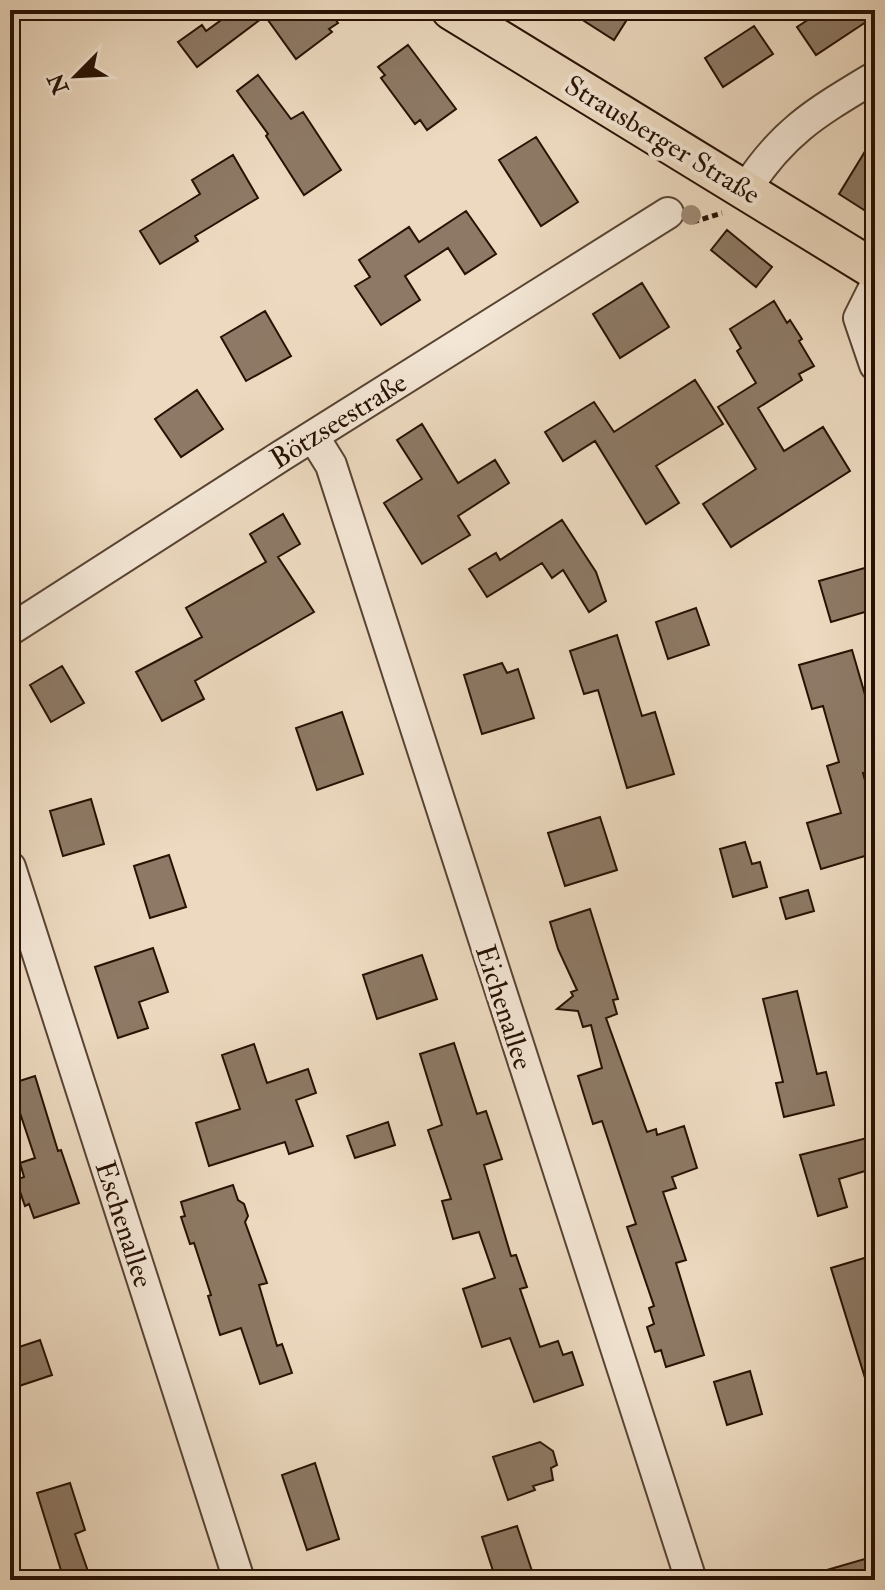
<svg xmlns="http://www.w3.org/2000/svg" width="885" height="1590" font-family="'IM FELL Double Pica',serif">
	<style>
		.building { fill: #8d7965; stroke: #271103; stroke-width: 2 }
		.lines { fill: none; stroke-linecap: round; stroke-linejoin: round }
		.minor-casing { stroke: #584332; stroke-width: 34 }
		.major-casing { stroke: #271103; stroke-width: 42 }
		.path { stroke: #271103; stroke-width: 5; stroke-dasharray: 6 4; stroke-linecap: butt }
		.minor { stroke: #f3e6d5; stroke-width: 30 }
		.major { stroke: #ecd9bf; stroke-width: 38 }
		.tree { fill: #9f8b76 }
		.labels { text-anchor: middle; stroke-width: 8; stroke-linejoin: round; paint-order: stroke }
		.street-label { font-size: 28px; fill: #271103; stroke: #f3e6d5 }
	</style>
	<rect width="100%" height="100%" fill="#ecd9bf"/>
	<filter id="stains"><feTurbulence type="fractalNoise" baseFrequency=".0025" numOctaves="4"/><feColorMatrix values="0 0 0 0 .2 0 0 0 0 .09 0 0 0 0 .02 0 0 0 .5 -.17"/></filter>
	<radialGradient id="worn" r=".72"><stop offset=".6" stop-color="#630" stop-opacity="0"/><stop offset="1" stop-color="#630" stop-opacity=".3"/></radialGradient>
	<path class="building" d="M235,10H328L338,23L329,29L332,32L296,59L265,16L197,67L178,42L202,25L206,31Z
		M567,10H633L614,40Z
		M823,10H875V16L816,55L797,27Z
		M754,26L773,54L723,87L705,58Z
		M408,45L456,109L427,130L420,120L415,124L381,78L385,75L378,67Z
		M258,75L291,119L303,112L341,170L304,195L266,136L268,134L237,91Z
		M875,135V217L839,194Z
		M536,137L578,202L541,226L499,160Z
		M233,155L258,198L195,236L198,241L160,264L140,231L200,194L192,180Z
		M466,211L496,254L465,274L448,248L405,276L420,300L381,325L355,286L370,277L359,260L409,227L419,242Z
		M727,230L772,267L756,287L711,250Z
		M642,283L669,327L620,358L593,314Z
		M774,301L787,323L790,320L802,339L799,341L814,366L799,374L802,380L758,408L784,451L823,427L850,471L731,547L703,504L756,469L718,407L756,383L737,351L741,348L730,329Z
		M265,311L291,356L246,381L221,337Z
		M695,380L723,424L656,466L679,503L646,524L595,441L563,461L545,432L594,402L614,432Z
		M197,390L223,429L181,457L155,419Z
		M422,424L458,483L495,460L509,483L458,516L470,535L422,564L384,503L422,479L397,440Z
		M283,514L300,544L278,557L314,612L195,681L204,699L162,721L136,672L202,637L186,608L266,562L250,534Z
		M562,520L596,572L606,601L589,612L563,570L552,578L542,563L487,597L469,569L496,553L500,560Z
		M875,565V609L831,622L819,581Z
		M696,608L709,645L668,659L656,622Z
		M617,635L642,716L655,712L674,774L627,788L598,690L584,694L570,651Z
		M852,650L875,729V770L863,773L875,816V853L821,869L807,823L841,813L827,766L839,762L823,706L812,709L799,665Z
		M502,663L507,673L518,669L534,718L482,734L464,675Z
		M62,666L84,703L51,722L30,685Z
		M342,712L363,774L317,790L296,728Z
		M91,799L104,844L63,856L50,811Z
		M600,817L617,870L565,886L548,833Z
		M745,842L752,864L760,862L767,887L733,897L720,849Z
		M169,855L186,907L150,918L134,866Z
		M808,890L814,911L786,919L780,898Z
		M590,909L618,999L613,1000L617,1014L606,1018L647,1132L656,1129L657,1135L684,1126L697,1168L672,1177L676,1188L663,1192L686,1260L676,1263L704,1355L666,1367L661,1350L655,1352L647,1327L654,1324L649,1308L654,1306L627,1227L636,1224L602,1121L593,1124L578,1076L602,1068L591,1025L583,1027L578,1011L557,1009L573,996L571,992L577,990L558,949L550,922Z
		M153,948L168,992L139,1002L148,1028L118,1038L95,967Z
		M422,955L437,999L377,1019L363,975Z
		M797,991L817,1074L826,1072L834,1105L784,1117L776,1083L783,1082L763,999Z
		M454,1043L477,1114L486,1111L502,1159L484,1165L511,1256L516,1255L527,1287L520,1289L540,1347L558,1341L563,1355L572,1352L583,1385L534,1402L510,1338L482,1347L463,1289L495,1278L479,1232L453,1239L442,1201L451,1199L428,1130L442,1125L420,1054Z
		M254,1044L267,1083L308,1069L316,1093L296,1100L313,1146L289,1154L285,1142L209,1166L196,1123L240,1109L222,1055Z
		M35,1076L58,1151L61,1150L79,1203L34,1218L29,1204L25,1206L16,1180L24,1177L20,1163L35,1158L19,1110L10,1113V1084Z
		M388,1122L395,1145L355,1158L347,1136Z
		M875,1136V1168L839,1179L847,1207L818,1216L800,1155Z
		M233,1185L238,1200L244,1204L248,1216L245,1222L267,1283L259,1285L277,1346L282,1344L292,1373L260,1384L241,1328L220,1335L208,1296L211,1295L194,1243L190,1244L181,1217L185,1216L181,1202Z
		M871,1256L875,1270V1393L870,1394L831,1268Z
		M40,1340L52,1375L10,1389V1350Z
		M750,1371L762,1414L727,1425L714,1382Z
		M540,1442L553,1451L557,1465L551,1468L553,1480L533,1486L535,1490L508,1500L493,1457Z
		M315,1463L339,1539L307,1550L282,1475Z
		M70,1483L85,1530L75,1534L91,1580H64L37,1493Z
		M517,1526L532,1571L505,1580H496L482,1537Z
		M875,1556V1580H814L813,1574Z"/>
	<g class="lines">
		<defs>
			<path id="minor" d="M746,189C783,131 817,112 875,77
				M875,286L859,318L875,365
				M313,436L331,465L691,1580
				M10,630L281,456L668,213
				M10,867L239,1580"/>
			<path id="major" d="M451,10L875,270"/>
		</defs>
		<use href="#minor" class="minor-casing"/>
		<use href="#major" class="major-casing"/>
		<path class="path" d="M693,222L722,213"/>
		<use href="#minor" class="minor"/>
		<use href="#major" class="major"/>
	</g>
	<circle class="tree" cx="691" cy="215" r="10"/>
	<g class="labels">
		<g class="street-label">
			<text transform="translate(663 139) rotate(31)" y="10">Strausberger Straße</text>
			<text transform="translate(338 420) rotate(-32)" y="10">Bötzseestraße</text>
			<text transform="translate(505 1007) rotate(72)" y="10">Eichenallee</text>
			<text transform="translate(125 1224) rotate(72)" y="10">Eschenallee</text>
		</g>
	</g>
	<rect width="885" height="1590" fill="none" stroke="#ecd9bf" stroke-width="40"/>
	<rect x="12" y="12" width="861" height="1566" fill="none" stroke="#271103" stroke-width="4"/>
	<rect x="20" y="20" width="845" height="1550" fill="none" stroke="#271103" stroke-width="2"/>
	<g transform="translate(76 76) rotate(246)" stroke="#f3e6d5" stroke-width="6" paint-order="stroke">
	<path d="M0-6L14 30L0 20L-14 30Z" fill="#271103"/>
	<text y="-12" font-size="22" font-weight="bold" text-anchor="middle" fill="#271103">N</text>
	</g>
	<rect width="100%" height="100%" filter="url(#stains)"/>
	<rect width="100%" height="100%" fill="url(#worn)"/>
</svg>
